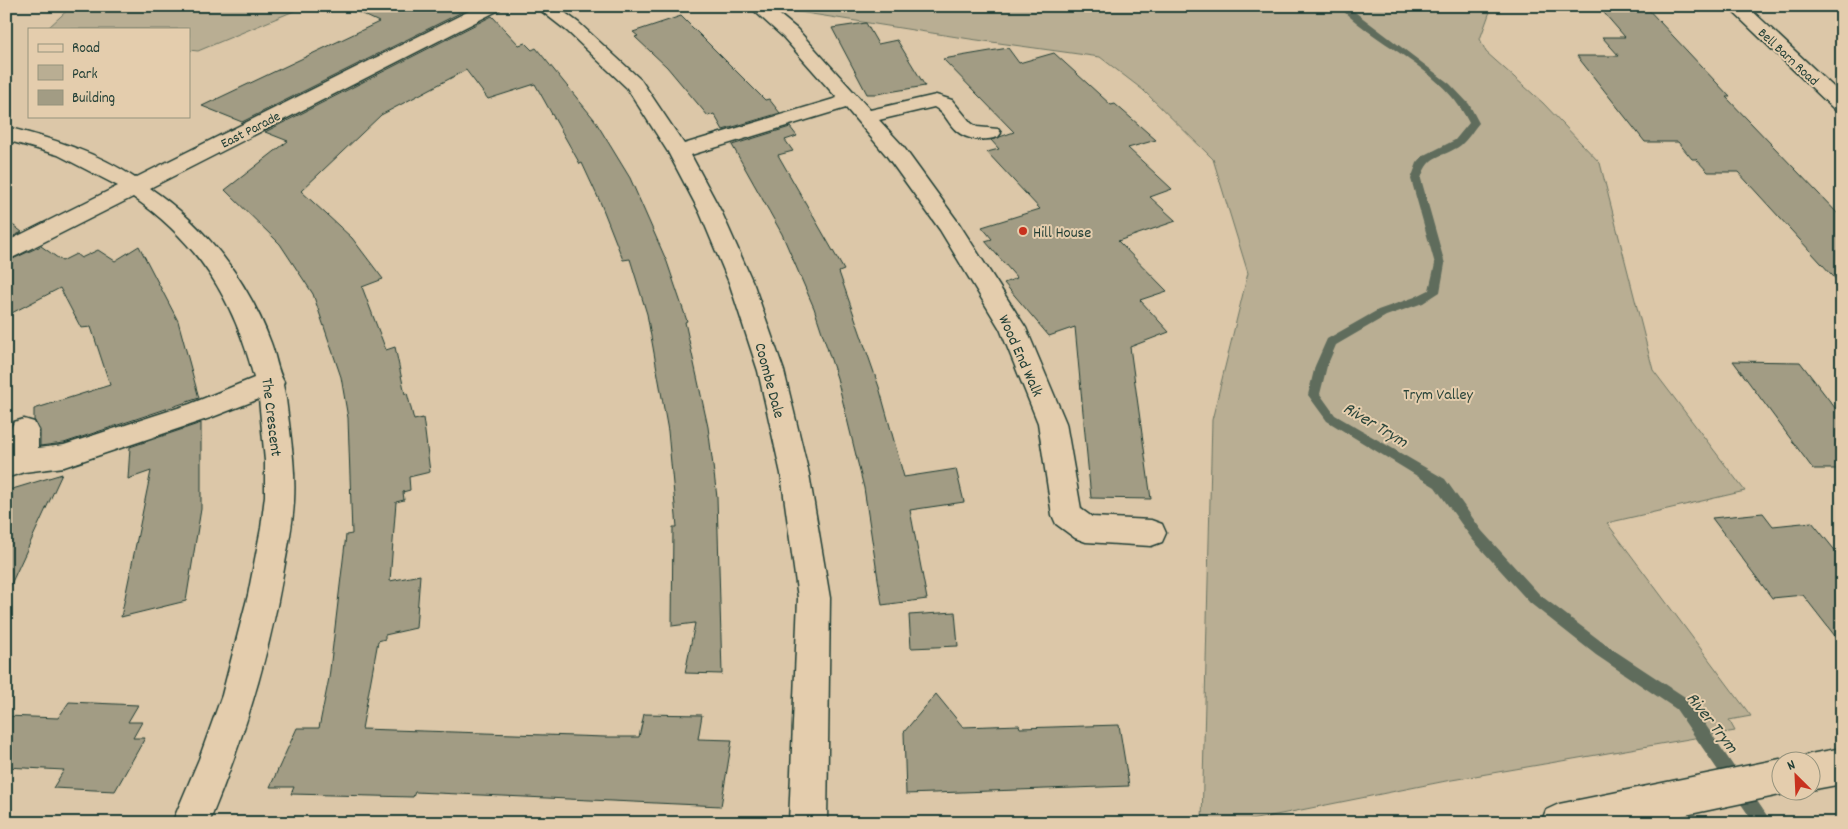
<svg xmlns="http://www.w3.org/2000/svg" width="1848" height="829" font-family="Dekko,sans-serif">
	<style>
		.green { fill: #b9ae93; stroke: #6c7664 }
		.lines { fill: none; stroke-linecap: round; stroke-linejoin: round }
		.stream { fill: #5f6c5c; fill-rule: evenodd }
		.building { fill: #a29c84; stroke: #1f3d34 }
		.minor-casing { stroke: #1f3d34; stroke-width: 3 }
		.major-casing { stroke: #1f3d34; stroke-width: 3 }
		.minor { fill: #e4cdad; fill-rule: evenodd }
		.major { fill: #e4cdad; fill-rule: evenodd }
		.poi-dot { fill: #c8321e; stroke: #e4cdad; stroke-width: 2 }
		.labels { text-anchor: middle; stroke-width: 4; stroke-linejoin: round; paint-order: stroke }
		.far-street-label { font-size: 14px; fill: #1f3d34; stroke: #e4cdad }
		.poi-label { font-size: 16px; fill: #1f3d34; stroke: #e4cdad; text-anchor: start }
		.street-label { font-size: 16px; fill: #1f3d34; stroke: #e4cdad }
		.park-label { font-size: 16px; fill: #274339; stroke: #e4cdad }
		.water-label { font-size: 18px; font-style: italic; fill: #2a453b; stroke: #e4cdad }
	</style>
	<rect width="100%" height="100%" fill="#dcc7a8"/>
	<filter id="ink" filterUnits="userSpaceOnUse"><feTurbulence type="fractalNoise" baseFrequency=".02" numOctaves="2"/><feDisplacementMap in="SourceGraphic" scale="10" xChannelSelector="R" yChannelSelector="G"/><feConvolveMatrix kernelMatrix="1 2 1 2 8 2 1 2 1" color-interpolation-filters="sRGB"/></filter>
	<g filter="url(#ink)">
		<path class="green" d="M72,6H306L198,51L189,50V29H61L49,27Z
			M761,6H1492L1480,39L1486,52L1543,103L1600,163L1653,370L1745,491L1607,523L1751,716L1729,720L1735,731L1446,781L1236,823H1202L1212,420L1248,273L1213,159L1143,90L1100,57L970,39Z"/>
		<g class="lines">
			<path class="stream" d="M1338,6H1347L1450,84L1469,104L1479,123C1473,130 1468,139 1461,145C1442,159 1429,152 1421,179L1445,264L1440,292L1423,303L1386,316L1336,345L1327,366L1320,394L1335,415L1445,479L1482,531L1540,595L1606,645L1688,699L1772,823H1754L1676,709L1596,655L1530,603L1472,539L1435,487L1327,421L1308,395L1315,366L1327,339L1378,310L1415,297L1429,290L1435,264L1411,179L1417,163L1423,156L1455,140L1469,123C1445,70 1377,46 1338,6Z"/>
		</g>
		<path class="building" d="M345,6H474L242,122L202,106L379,22Z
			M1598,6H1645L1730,97H1726L1842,218V286L1738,172H1708L1696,159H1692L1678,142H1645L1577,56H1619L1602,37H1625Z
			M492,16L519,45L525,43L532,50L536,48L594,119L630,178L667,262L687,321L685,322L708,427L717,497L722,674L685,673L695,623L672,626L673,527H677L668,431L647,314L630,259L623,260L601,204L582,163L580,164L535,84L488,99L466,70L381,115L301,191L352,238L383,279L362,287L386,350L395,347L405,394L407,393L414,420L423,418L425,432L430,472L409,477L410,490L403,492L404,500L396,502L390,581L420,575L416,628L385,635V639L378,641L362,729L605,737H639L644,714L702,715L698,739L732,740L721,806L415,792L413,797L291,794L294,787H270L297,728H319L329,678L346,535L352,534L348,418L341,377L313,294L280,244L225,190L288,141L265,132Z
			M681,16L765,100L769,99L780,113L723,130L714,114L708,116L667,67L635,37L638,36L633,32Z
			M866,23L878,44L897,40L925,86L877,94H867L832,28Z
			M1008,48L1019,63L1054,53L1111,105L1115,104L1156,140L1128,148L1172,189L1150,197L1176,221L1118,241L1167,291L1140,300L1169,332L1130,347L1151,499L1091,498L1075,327L1049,336L1004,283L1017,278L985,241L992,239L982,227L1040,209L987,152L999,149L991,140L1014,132L943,59Z
			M790,127L797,136L785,140L793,151L778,155L844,270L839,272L879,387L904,477L956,469L964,502L910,510L927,599L882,605L864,488L837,378L814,308L782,234L732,145Z
			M6,220L22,232L6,240Z
			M41,246L62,261L76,254L81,258L98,250L115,261L139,246L178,321L199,398L64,443L40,446V430L34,420V409L110,385L91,327L81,328L60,288L6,316V262Z
			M1733,361L1800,362L1842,417V469H1813Z
			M201,423V509L186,601L121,617L151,471L128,479L130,447Z
			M62,474L6,595V491Z
			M1763,513L1773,526L1812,522L1842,559V645L1803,595L1772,598L1712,518Z
			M955,612L958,646L911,648L909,615Z
			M936,694L963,727L1019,725L1020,728L1119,725L1129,786L906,794L904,732Z
			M69,702L138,705L128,722H142L133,738H145L115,791L53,788L64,770L6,767V716L58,718Z"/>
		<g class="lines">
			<defs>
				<path id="minor" d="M479,6H502L499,10L150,188C205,225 248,280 271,343C276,356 277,370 284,382L283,385L286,399C290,433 296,467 294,501C293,524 288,546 284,569C269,657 243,741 209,823H172L199,759L222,695L248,595L261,528L265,496V461L259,399L210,418L64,467L24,472L6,478V455L9,454L10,430L14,422L24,419L34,422L38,430V448L64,445L190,404L254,378C234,300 199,243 133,197L14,257L6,260V242L118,186L58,155L6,140V127C50,138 97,152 135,178Z
					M535,6H556L579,23L641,80L684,144L837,98L783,37L749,6H769L797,29L870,110L936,95L952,100L971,123L977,127L998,129L1001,133L998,137C981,142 962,140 951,125C946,118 942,111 934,107L879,120L902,145L958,222L1026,328L1066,423L1081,509L1092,517L1151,520L1162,524L1166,533L1162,542L1151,546L1086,542L1075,538L1056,524L1052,515L1038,423L1000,329L940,230L886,155L846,108L691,155L722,213L754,285L784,371L809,474L830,598L827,823H789L798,598L781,474L758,371L730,285L700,213L668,152L627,88L567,31Z
					M1727,6H1747L1842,95V112L1835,110Z"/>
				<path id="major" d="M1842,748V784L1810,790V762H1796L1797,759L1810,754Z
					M1780,759L1786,762H1780V792H1788L1780,795L1648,823H1541L1546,810L1559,804Z"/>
			</defs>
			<use href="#minor" class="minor-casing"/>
			<use href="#major" class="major-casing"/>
			<use href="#minor" class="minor"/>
			<use href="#major" class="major"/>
		</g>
	</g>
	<circle class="poi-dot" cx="1023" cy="231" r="5"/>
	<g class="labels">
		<g class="far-street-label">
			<text transform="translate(1789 56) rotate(43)" y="5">Bell Barn Road</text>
			<text transform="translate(250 129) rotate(-27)" y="5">East Parade</text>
		</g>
		<g class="poi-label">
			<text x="1033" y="237">Hill House</text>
		</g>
		<g class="street-label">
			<text transform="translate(1022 355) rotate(66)" y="6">Wood End Walk</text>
			<text transform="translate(771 380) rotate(75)" y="6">Coombe Dale</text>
			<text transform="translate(273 417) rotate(83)" y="6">The Crescent</text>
		</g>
		<g class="park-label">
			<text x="1438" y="399">Trym Valley</text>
		</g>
		<g class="water-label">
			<text transform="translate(1376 424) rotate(31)" y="6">River Trym</text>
			<text transform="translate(1713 722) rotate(52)" y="6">River Trym</text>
		</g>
	</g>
	<rect width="1848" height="829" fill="none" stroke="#e4cdad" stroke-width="25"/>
	<rect x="12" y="12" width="1823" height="804" fill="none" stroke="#1f3d34" stroke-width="2" filter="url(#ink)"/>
	<rect x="28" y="28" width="162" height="90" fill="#e4cdad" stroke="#95937d"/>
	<rect x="38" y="44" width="25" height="8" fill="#e4cdad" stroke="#95937d"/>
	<text x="72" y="52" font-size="15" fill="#1f3d34">Road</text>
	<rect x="38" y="65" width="25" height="15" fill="#b9ae93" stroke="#95937d"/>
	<text x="72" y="78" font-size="15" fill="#1f3d34">Park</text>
	<rect x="38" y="90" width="25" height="15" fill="#a29c84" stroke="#95937d"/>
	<text x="72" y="102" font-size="15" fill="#1f3d34">Building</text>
	<g transform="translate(1796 776) rotate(336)"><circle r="24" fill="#e4cdad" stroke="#95937d"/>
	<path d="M0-4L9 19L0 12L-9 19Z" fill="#c8321e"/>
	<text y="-8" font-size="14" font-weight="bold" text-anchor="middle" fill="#1f3d34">N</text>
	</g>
</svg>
